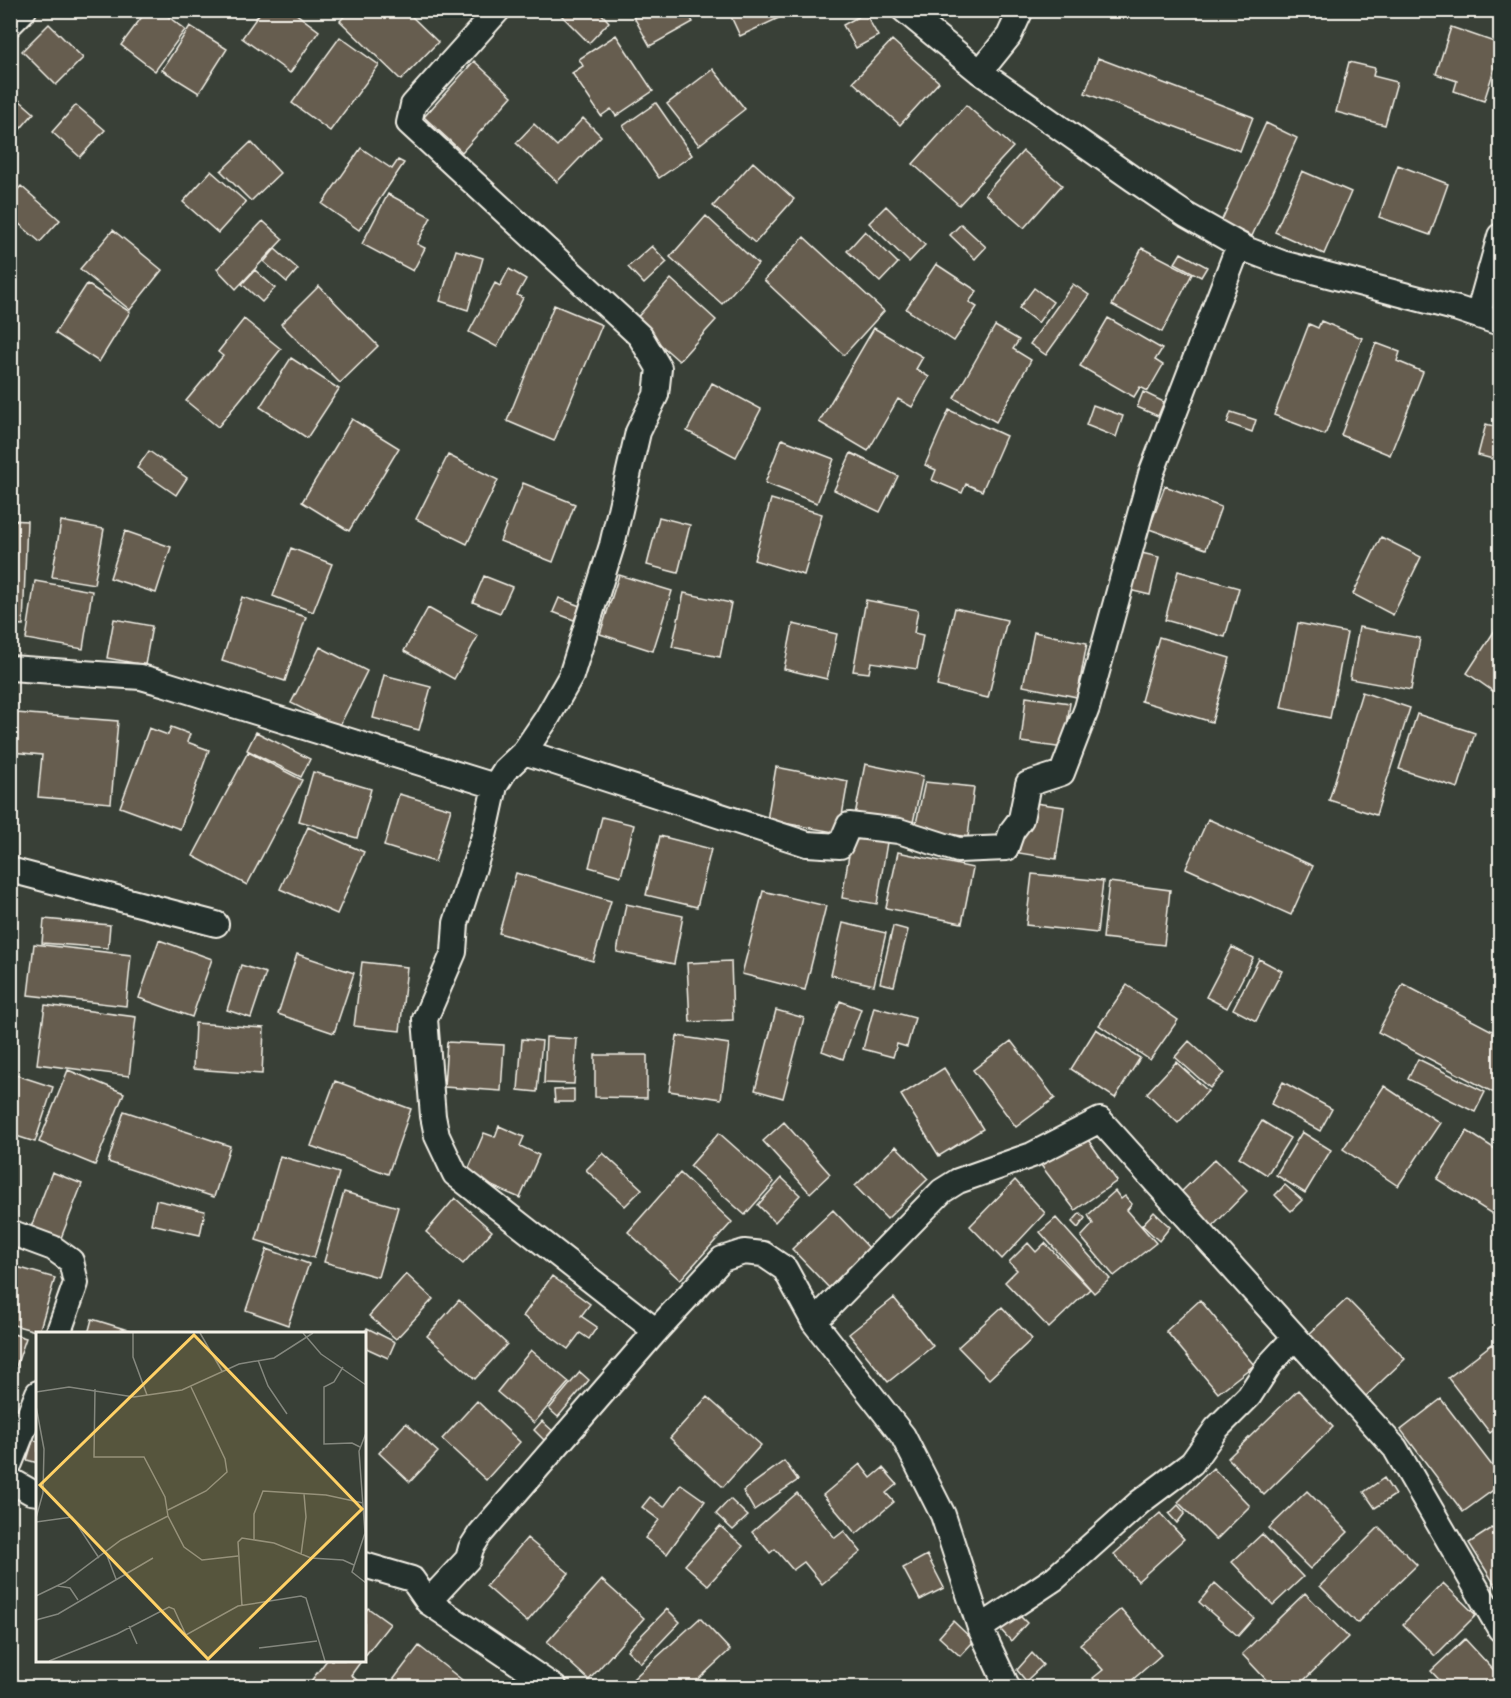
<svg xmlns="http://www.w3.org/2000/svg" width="1511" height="1698" font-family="Mynerve,sans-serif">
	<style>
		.building { fill: #665d4f; stroke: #f4f1e8; stroke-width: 1.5 }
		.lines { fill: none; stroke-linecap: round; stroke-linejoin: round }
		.street-casing { stroke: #f4f1e8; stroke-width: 28 }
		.street { stroke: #26332d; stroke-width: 24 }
		.inset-road { fill: none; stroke: #84877e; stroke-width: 1.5 }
		.view { fill: #ffd166; fill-opacity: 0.15; stroke: #ffd166; stroke-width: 3 }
		.inset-edge { fill: none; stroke: #f4f1e8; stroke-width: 3 }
	</style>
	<rect width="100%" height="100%" fill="#394037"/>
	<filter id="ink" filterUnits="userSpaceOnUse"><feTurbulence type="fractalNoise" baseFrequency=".0167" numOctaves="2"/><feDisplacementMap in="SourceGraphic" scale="12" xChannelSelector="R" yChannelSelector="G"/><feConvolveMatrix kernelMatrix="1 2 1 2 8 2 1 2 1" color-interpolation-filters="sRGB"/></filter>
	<g filter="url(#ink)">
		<path class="building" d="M147,10H160L185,30L155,71L121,45Z
			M262,10H291L319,31L290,73L242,38Z
			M350,10H405L438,42L401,80L340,21Z
			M457,10H477L468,20Z
			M556,10H598L609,22L589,43Z
			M630,10H686L693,22L650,46Z
			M728,10H778L781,17L740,36Z
			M865,13L878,36L856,48L843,25Z
			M49,24L83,58L56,85L22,51Z
			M190,26L227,49L199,93L162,70Z
			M1451,27L1500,44V51L1484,101L1454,91L1457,81L1436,74Z
			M616,35L653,91L616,116L611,109L601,116L572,73L583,66L579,59Z
			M340,37L379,65L330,131L292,103Z
			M892,40L939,82L900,125L853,82Z
			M1098,58L1253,117L1240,151L1085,93Z
			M474,61L512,96L462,152L424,117Z
			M1349,62L1375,68L1373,76L1397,82L1385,125L1336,112Z
			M713,69L745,109L699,145L667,104Z
			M10,92L34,113L10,141Z
			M656,103L692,155L659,178L623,126Z
			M76,105L105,130L80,157L52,132Z
			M966,105L1013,147L959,205L913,164Z
			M583,118L601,136L557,182L516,143L534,124L557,146Z
			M1266,123L1297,138L1252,236L1221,222Z
			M251,142L280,173L251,201L221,171Z
			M361,148L392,169L398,160L404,163L359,230L322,204Z
			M1023,151L1062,185L1024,228L985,194Z
			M753,162L794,199L755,243L713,206Z
			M1398,165L1448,184L1430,235L1379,217Z
			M211,171L246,202L218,233L183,202Z
			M1302,171L1351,192L1324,254L1275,232Z
			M21,186L60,220L40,242L10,216V198Z
			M388,194L431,217L417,244L425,248L413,271L362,244Z
			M886,206L925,245L909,262L869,223Z
			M706,216L758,264L722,304L670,257Z
			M263,221L283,239L236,289L217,269Z
			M961,224L986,247L975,259L950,235Z
			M113,230L162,270L130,310L80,269Z
			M865,231L898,263L880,282L847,251Z
			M804,237L884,311L844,355L764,280Z
			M652,246L667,262L644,284L628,267Z
			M1142,248L1192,274L1162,332L1112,305Z
			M275,249L298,269L287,282L264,262Z
			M456,250L483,258L468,310L440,301Z
			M1181,253L1207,267L1201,277L1175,263Z
			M936,264L977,291L969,302L977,307L954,341L906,309Z
			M509,269L526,279L517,295L523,298L497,347L469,332L495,283L500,286Z
			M255,270L275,288L262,302L242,284Z
			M671,279L716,320L679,361L634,321Z
			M87,284L130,312L99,362L55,333Z
			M1073,284L1089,295L1046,355L1030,344Z
			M319,286L378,346L340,383L281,324Z
			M1034,288L1053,302L1038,323L1019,308Z
			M554,305L602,325L554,441L507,421Z
			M1108,318L1162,349L1155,360L1163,365L1148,391L1140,387L1134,397L1080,366Z
			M244,319L281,349L218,427L186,401L223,356L218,352Z
			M1321,321L1362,338L1325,435L1274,415L1309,324L1318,328Z
			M995,326L1019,340L1013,349L1031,360L996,422L954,398Z
			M874,328L923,357L916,369L929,377L912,407L898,399L868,451L819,422Z
			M1376,343L1400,352L1397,361L1423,372L1390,455L1341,435Z
			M291,358L339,389L307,438L260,407Z
			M712,383L761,409L736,457L687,431Z
			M1143,392L1164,402L1158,416L1137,407Z
			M1093,405L1123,416L1116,437L1086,425Z
			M949,410L1006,436L982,491L966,484L962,493L932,480L936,470L925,465Z
			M1231,412L1256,420L1252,432L1227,423Z
			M352,419L399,448L349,531L302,502Z
			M1486,424L1500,428V461L1478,455Z
			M782,439L834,459L817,503L765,483Z
			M149,451L187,478L176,495L137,468Z
			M851,453L898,476L880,512L834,490Z
			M448,455L498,480L467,544L416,519Z
			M523,483L575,504L553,562L500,541Z
			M1165,486L1221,507L1206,549L1149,529Z
			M771,499L822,514L804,575L754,560Z
			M659,517L690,525L678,573L647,565Z
			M10,520L27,521L23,625L10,624Z
			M61,521L104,529L94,584L52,577Z
			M125,531L171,547L156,593L110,578Z
			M1381,537L1421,557L1393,615L1353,594Z
			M291,548L332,564L313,612L273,596Z
			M1137,552L1159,557L1150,595L1129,590Z
			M1178,571L1239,588L1225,637L1165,620Z
			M1500,572V593L1492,587Z
			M619,575L672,591L653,651L600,634Z
			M484,576L512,587L500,613L473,602Z
			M35,581L92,591L83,649L26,639Z
			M684,593L731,603L720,657L672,647Z
			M242,597L306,617L285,681L222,661Z
			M559,598L580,606L574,620L553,612Z
			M866,600L918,610L914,633L923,635L917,669L871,662L869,673L853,671Z
			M428,608L478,636L454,679L404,651Z
			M955,608L1007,620L988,698L937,686Z
			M114,619L152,626L145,665L107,658Z
			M1298,623L1347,633L1330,718L1281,708Z
			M793,624L837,634L827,679L784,669Z
			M1499,624L1500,625V696L1467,673Z
			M1359,627L1420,638L1411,690L1350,679Z
			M1034,632L1087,643L1077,697L1023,686Z
			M1159,637L1230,658L1212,722L1141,701Z
			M320,647L367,671L339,727L291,703Z
			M384,675L431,687L419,730L373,718Z
			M1362,692L1410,708L1376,815L1329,800Z
			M1026,697L1070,703L1064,748L1021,742Z
			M16,713L118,721L111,803L38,797L42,755L12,752Z
			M1417,714L1475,733L1458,788L1399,769Z
			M171,727L190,734L187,742L209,750L180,829L120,807L149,728L168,735Z
			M256,732L310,759L301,777L247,750Z
			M248,752L302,780L247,885L193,856Z
			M865,764L923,776L912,827L855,815Z
			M776,767L848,781L839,833L767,820Z
			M313,772L371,789L357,838L299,821Z
			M925,782L974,787L968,837L915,828Z
			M399,794L451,809L435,862L384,846Z
			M1027,802L1064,807L1056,859L1019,853Z
			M602,817L634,825L621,876L589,867Z
			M1208,819L1313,866L1291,915L1186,868Z
			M308,827L364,852L337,914L280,889Z
			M853,830L888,836L877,904L842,898Z
			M660,836L711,849L697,907L646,895Z
			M898,852L973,868L962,923L886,908Z
			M516,873L611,901L593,961L499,933Z
			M1032,874L1103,881L1097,933L1026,925Z
			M1109,882L1170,890L1164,945L1103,938Z
			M763,891L826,906L805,990L742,974Z
			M626,904L683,916L674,964L617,952Z
			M44,919L110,925L108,948L42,943Z
			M843,923L886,933L874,985L831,975Z
			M893,926L908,930L894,986L880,983Z
			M159,940L212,959L192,1017L139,998Z
			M34,944L131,955L126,1006L28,995Z
			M1232,947L1253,958L1227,1008L1206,997Z
			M297,954L354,973L334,1033L278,1014Z
			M1259,959L1282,971L1256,1021L1233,1009Z
			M731,961L733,1020L690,1022L687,963Z
			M362,962L407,967L400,1031L354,1026Z
			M241,965L266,973L251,1018L227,1010Z
			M1403,984L1500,1035V1096L1378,1032Z
			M1127,985L1178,1020L1150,1060L1099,1025Z
			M840,1001L861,1009L843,1059L822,1051Z
			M45,1005L136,1017L129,1076L37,1064Z
			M874,1007L915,1018L907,1047L897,1044L893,1057L863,1049Z
			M776,1010L804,1018L783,1098L755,1090Z
			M195,1023L264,1028L262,1074L193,1069Z
			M1096,1029L1140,1058L1115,1098L1071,1069Z
			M677,1036L729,1044L721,1099L669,1091Z
			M546,1037L577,1039L574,1084L544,1083Z
			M522,1039L542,1041L537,1092L518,1090Z
			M1011,1041L1055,1098L1016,1127L973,1070Z
			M1189,1041L1224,1073L1210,1088L1175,1057Z
			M447,1042L504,1045L501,1091L444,1087Z
			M595,1055H647V1098L595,1097Z
			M1418,1059L1485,1092L1475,1112L1408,1079Z
			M1176,1062L1208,1091L1178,1123L1147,1093Z
			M944,1068L983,1129L939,1156L901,1095Z
			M68,1070L124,1093L95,1165L39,1142Z
			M10,1073L53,1087L35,1142L10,1134Z
			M335,1081L411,1109L388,1174L311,1146Z
			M1283,1082L1332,1109L1320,1131L1271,1104Z
			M1384,1086L1440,1123L1398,1186L1343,1149Z
			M574,1089V1102H555L554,1090Z
			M124,1111L230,1146L214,1197L108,1162Z
			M1262,1121L1290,1138L1267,1175L1239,1157Z
			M784,1122L830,1174L810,1193L763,1141Z
			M499,1126L524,1137L520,1146L539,1155L520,1198L466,1175L484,1133L495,1137Z
			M1467,1131L1500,1152V1219L1437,1179Z
			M1302,1132L1331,1150L1305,1193L1276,1175Z
			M719,1133L774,1182L745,1215L690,1166Z
			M1084,1134L1117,1181L1075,1210L1040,1164Z
			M896,1146L928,1179L887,1219L855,1186Z
			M603,1153L642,1189L625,1206L586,1170Z
			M280,1156L339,1173L314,1258L256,1240Z
			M1215,1159L1247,1191L1211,1228L1178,1195Z
			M52,1172L82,1184L61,1238L31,1227Z
			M680,1173L732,1222L680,1280L628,1232Z
			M782,1178L800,1195L775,1222L758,1205Z
			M1015,1180L1045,1213L1002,1259L970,1226Z
			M1285,1185L1302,1200L1291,1211L1275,1195Z
			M1115,1191L1121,1199L1125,1196L1132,1204L1127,1210L1156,1243L1114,1276L1081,1237L1093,1224L1088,1215Z
			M344,1192L398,1207L378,1277L324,1262Z
			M455,1198L492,1231L463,1264L426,1232Z
			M156,1200L205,1211L200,1235L151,1224Z
			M833,1210L872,1251L831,1290L792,1249Z
			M1154,1212L1170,1227L1159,1241L1142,1225Z
			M1080,1213L1085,1218L1078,1228L1072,1222Z
			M1056,1218L1110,1279L1094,1293L1040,1232Z
			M1028,1243L1036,1252L1045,1243L1090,1289L1049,1328L1005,1282L1017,1270L1009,1262Z
			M267,1249L309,1264L288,1325L246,1310Z
			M10,1265L55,1278L39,1332L10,1324Z
			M406,1274L433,1299L396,1339L369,1316Z
			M552,1276L590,1304L581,1316L597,1327L589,1339L580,1333L568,1349L523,1316Z
			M894,1298L933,1346L888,1382L849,1334Z
			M1347,1299L1405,1359L1365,1397L1307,1336Z
			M459,1300L507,1344L475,1379L427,1336Z
			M1200,1300L1254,1365L1218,1393L1166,1331Z
			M1002,1307L1032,1339L989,1379L958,1347Z
			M92,1319L141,1334H88Z
			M367,1328L395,1342L388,1358L364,1347V1334Z
			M10,1333L26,1338L10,1384Z
			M1492,1344L1500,1355V1425L1490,1433L1448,1378Z
			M531,1350L569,1382L534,1423L497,1392Z
			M580,1372L589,1380L558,1417L549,1409Z
			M1298,1390L1333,1427L1264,1495L1228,1458Z
			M707,1397L761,1445L723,1487L670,1438Z
			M1441,1399L1500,1476V1485L1463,1512L1401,1430Z
			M477,1401L520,1442L486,1480L442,1439Z
			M542,1421L556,1434L547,1443L534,1430Z
			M406,1423L438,1452L410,1482L379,1453Z
			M33,1440L38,1441V1463L27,1460Z
			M784,1461L798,1480L754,1510L743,1491Z
			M860,1464L871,1478L883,1468L897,1484L886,1493L894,1502L856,1534L823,1495Z
			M1213,1468L1250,1506L1216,1540L1178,1502Z
			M1384,1478L1395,1495L1375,1508L1364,1492Z
			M681,1484L705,1501L667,1554L645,1538L659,1520L642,1507L650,1497L664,1507Z
			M1307,1491L1348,1532L1310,1569L1269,1528Z
			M797,1493L835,1538L844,1531L861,1552L822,1584L804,1562L793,1570L775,1549L770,1553L752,1532Z
			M730,1499L748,1516L733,1530L716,1514Z
			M1178,1505L1185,1513L1177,1523L1169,1514Z
			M1160,1513L1184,1539L1138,1581L1114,1554Z
			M1500,1523V1593L1469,1543Z
			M720,1526L743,1546L708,1585L685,1565Z
			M1379,1527L1417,1565L1357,1623L1320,1586Z
			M1262,1534L1303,1577L1273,1605L1232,1562Z
			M527,1538L569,1573L527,1622L486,1586Z
			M927,1555L944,1588L920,1600L903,1568Z
			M602,1580L644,1618L589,1680L547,1642Z
			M1215,1583L1254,1618L1238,1636L1199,1602Z
			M1443,1583L1476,1615L1435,1656L1403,1624Z
			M1305,1593L1348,1637L1296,1688H1274L1242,1654Z
			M368,1608L390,1624L364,1657V1613Z
			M667,1609L680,1622L641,1663L627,1650Z
			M1121,1609L1161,1655L1123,1688H1101L1093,1678L1103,1670L1080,1644Z
			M1017,1613L1027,1623L1011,1641L1001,1630Z
			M700,1618L730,1650L689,1688H623Z
			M953,1621L974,1641L960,1656L939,1637Z
			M1465,1639L1500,1677V1688H1447L1431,1671Z
			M419,1646L466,1683L462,1688H387Z
			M1032,1653L1043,1665L1026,1681L1017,1670Z
			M327,1660H362L351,1675L366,1688H319L311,1681Z"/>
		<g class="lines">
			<defs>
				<path id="street" d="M498,10L413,105L409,123L640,336L659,368L656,395L638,432L612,545L571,676L547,718L524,752L505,770L495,786L484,836L456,923L454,952L425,1019L433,1116L437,1136L455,1174L656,1331
					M904,10L980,72L1133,179L1186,215L1248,250L1282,263L1458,309L1500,323
					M10,24L24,10
					M980,72L1009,36L1021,10
					M1478,315L1500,236
					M10,668L141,677L166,684L495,786
					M524,752L807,844L840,846L849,825L899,831L958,850L1006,848L1012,831L1021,819L1028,784L1062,773L1087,708L1151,474L1239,245
					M10,870L216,924
					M10,1232L53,1248L71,1261L76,1283L58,1334
					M814,1322L942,1191L958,1181L1032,1155L1100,1120L1395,1448L1500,1629
					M10,1463L38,1393
					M10,1480L31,1492L38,1493
					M364,1565L412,1579L428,1602L555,1688
					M428,1602L468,1559L471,1548L480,1534L656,1331L722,1259L744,1252L763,1254L785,1269L814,1322L903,1436L943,1515L980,1628L1008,1688
					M980,1628L1055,1578L1140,1502L1192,1463L1216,1429L1249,1396L1270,1364L1295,1337"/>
			</defs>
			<use href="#street" class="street-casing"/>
			<use href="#street" class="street"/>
		</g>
	</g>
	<g transform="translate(36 1332)">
		<rect width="330" height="330" fill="#394037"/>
		<path class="inset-road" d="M97,1V25L111,63M164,1L186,39M267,1L285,22L330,53M222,28L232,54L251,82M307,35L298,50L288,55V112L316,111L324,115M59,57L58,125H108L129,165L132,184L148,215L166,228L202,224M0,60L33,55L98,65L146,58L203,32L238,26L277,1M0,74L8,117L7,161L0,186M330,101L323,119L329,201L316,240L330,251M132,178L170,159L191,140L189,127L155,55M0,190L36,185L63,226M218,208V182L227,159L290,163L327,171M70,221L80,247M265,223L270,185L268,162M22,254L34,256L42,268M0,264L29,250L85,208L132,184M206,274L202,210L206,206L238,211L275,226L307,228L318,233M0,288L22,282L117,226M93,294L101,312M223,316L281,309M13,329L81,302L133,275L138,277L150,303L202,274L265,264L270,266L289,329"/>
		<path class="view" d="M158,3L326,177L172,327L4,153Z"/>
		<rect width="330" height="330" class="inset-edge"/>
	</g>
	<rect width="1511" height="1698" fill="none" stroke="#26332d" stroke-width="36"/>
	<rect x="18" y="18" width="1475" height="1662" fill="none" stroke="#f4f1e8" stroke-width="2" filter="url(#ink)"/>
</svg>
